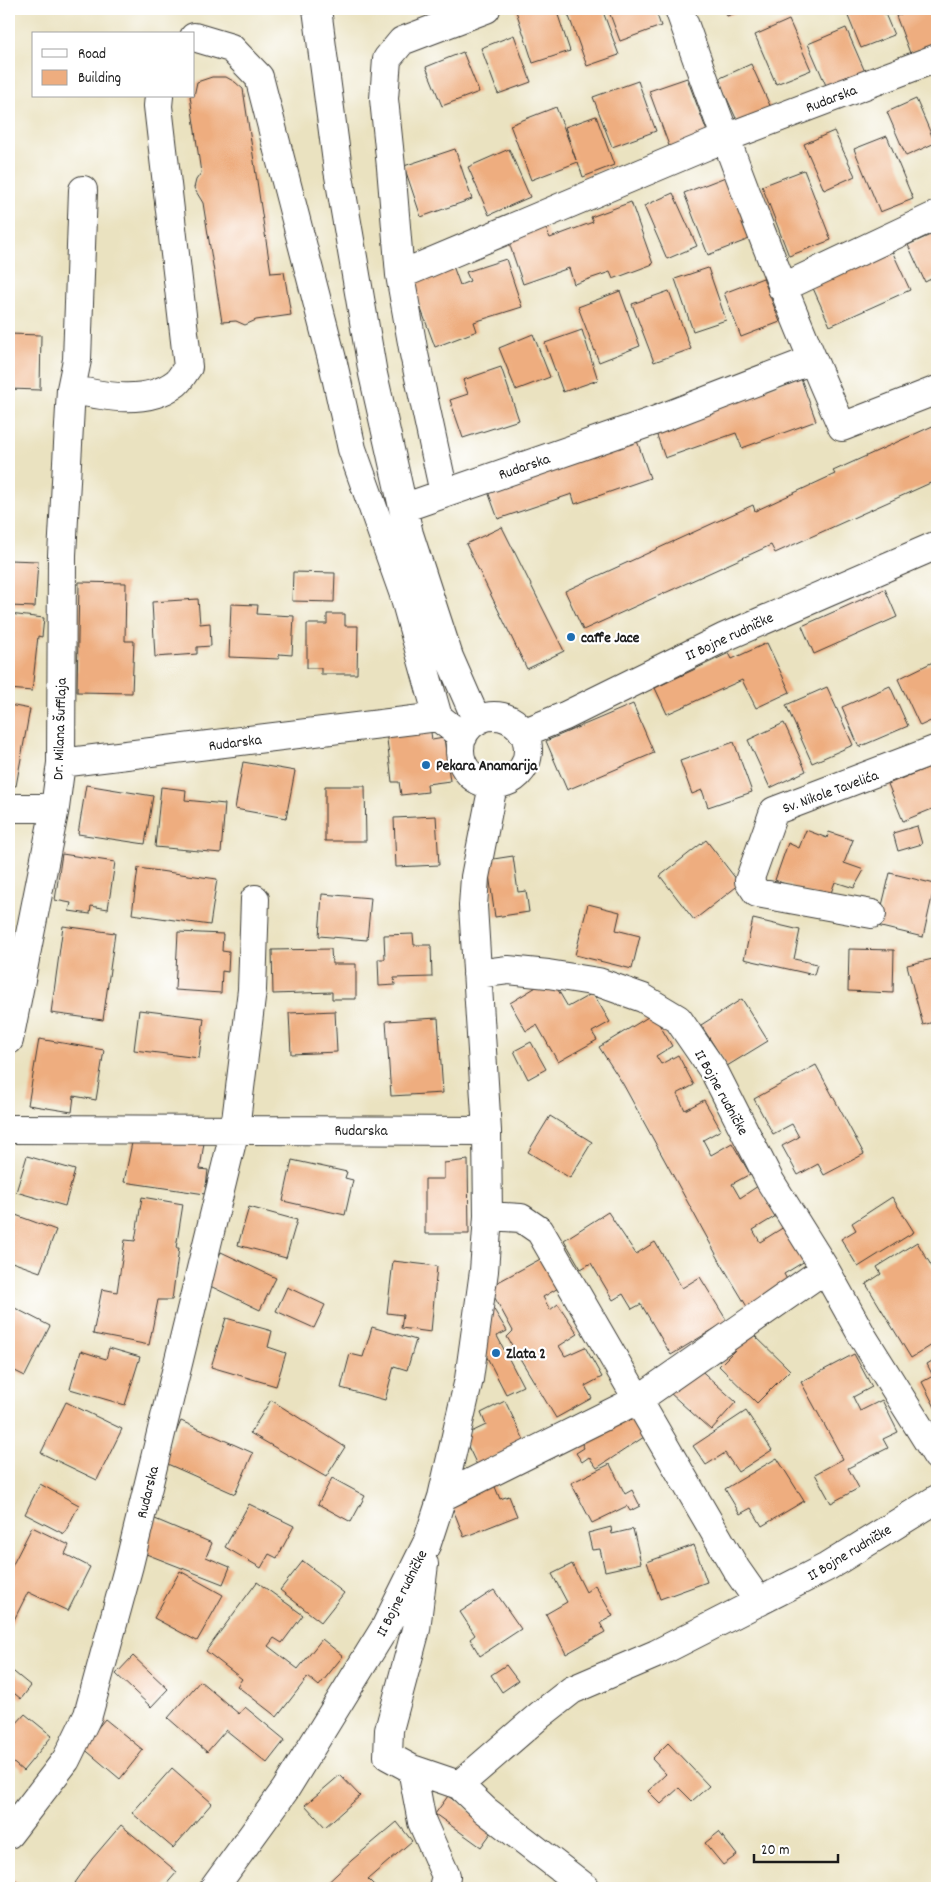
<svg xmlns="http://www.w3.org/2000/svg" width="946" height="1897" font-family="Dekko,sans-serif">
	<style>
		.building { fill: #eead7f }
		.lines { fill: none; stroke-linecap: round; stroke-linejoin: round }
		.minor-casing { stroke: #3b3a35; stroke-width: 30 }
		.minor { stroke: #fff; stroke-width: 28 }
		.poi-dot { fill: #1f6fb2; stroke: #fff; stroke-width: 2 }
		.labels { text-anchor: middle; stroke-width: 4.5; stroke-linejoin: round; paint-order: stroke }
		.street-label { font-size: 15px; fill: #1c1c1c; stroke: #fff }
		.poi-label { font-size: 15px; font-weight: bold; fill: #1c1c1c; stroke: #fff; text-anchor: start }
	</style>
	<rect width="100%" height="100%" fill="#fff"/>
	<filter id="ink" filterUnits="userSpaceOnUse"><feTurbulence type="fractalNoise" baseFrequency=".02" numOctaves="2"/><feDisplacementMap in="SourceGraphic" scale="10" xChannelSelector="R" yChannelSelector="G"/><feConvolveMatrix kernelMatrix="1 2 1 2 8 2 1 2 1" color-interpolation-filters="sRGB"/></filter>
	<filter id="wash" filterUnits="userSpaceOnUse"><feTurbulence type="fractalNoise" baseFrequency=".0096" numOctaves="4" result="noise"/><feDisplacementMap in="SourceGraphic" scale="20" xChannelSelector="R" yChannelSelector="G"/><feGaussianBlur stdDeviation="1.12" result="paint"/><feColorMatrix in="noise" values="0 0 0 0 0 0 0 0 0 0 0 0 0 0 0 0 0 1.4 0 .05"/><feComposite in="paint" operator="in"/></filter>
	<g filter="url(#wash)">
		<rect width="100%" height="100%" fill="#eae2c0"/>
		<g id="blocks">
			<path class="building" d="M524,9H556L570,51L533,63L516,11Z
				M574,9H602L619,55L587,66L567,11Z
				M608,9H655L661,26L620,41Z
				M724,9H747L727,16Z
				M845,9H883L894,35L861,48Z
				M916,9H937V43L910,53L896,16Z
				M789,20L811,70L776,84L755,35Z
				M846,28L866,74L828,90L808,44Z
				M514,35L531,82L498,94L481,48Z
				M463,52L479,92L442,106L426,67Z
				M751,64L773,112L740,127L718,79Z
				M212,77H226L235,82L243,89L271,273L284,272L291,315L256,320L245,325L236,321L222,322L203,203L194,188L196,180L201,173L190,96H194L197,82Z
				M687,78L709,137L671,151L649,91Z
				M638,81L656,131L612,147L593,97Z
				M916,99L935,143L906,156L887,112Z
				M556,107L576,160L565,127L596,116L614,165L583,177L578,162L531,180L510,125Z
				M834,131L855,176L824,190L804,144Z
				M887,136L913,199L880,212L854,149Z
				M455,149L472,199L421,217L404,166Z
				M509,149L530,197L489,215L468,167Z
				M804,170L831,240L789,256L762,186Z
				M728,176L752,238L708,255L684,193Z
				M673,193L697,246L667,259L644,206Z
				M631,202L653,264L613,279L610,272L574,284L569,268L523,284L507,237L544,224L550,238L593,222L591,217Z
				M937,232V276L925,282L908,245Z
				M892,251L910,290L830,326L812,286Z
				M506,259L522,307L474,322L477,331L435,347L411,282L453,266L460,285L470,281L466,272Z
				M708,268L726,320L693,331L675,279Z
				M763,278L780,322L741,337L724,293Z
				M620,291L640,346L599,362L578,307Z
				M669,291L691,349L654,362L632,304Z
				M582,330L598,380L563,392L545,343Z
				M9,334L41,335L40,390L9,389Z
				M533,334L550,377L516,390L499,348Z
				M501,367L519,420L463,438L450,400L468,394L463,380Z
				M800,376L816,421L742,448L736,433L665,458L654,427Z
				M937,424V480L775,553L771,545L583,630L565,591L753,505L755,511L835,474L833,471Z
				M635,435L650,478L575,504L572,494L498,519L486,486Z
				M502,527L564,651L527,669L466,544Z
				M9,560L38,561L35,607L9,606Z
				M293,572L335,573L334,602L292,601Z
				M79,582L126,583L125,641H134L132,693L77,692Z
				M885,589L897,617L814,654L802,626Z
				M198,599L200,624L210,623L211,646L197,647V654L155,657L152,602Z
				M231,604L258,605L257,614L294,616L292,655L279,654V659L229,657Z
				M9,614L44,618L42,637L38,636L32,691L9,689Z
				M327,614H345V626H358L357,674H321V668H307V624H327Z
				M767,643L790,692L756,708L742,680L667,714L655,688L729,653L732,659Z
				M937,660V718L920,726L898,679Z
				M890,686L908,726L859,747L842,707Z
				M827,687L853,745L812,763L786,705Z
				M633,704L654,753L567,790L546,741Z
				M9,705L30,709L16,786L9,785Z
				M784,723L806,771L770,788L748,740Z
				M430,725L432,740L444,738L450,781L427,784L428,792L401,795L399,782H392L386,731Z
				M734,742L752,792L708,807L702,790L692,794L680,761Z
				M243,762L295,771L286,818L235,809Z
				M937,764V807L903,821L888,784Z
				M86,785L153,796L145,844L78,834Z
				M325,786H365L366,841H325Z
				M161,787L186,790L185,800L225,804L221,853L155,847Z
				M436,816L439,865L396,867L394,818Z
				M917,826L922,844L898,851L893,833Z
				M806,830L827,838L829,832L853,840L844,863L864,870L854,888L835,882L828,901L775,880L788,843L799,848Z
				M706,840L740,884L694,920L660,876Z
				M62,854L115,862L108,909L91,906L90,914L69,911L71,903L55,900Z
				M513,856L518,892L526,891L529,912L495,917L487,860Z
				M138,868L217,879L210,925L132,914Z
				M890,873L935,884L923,937L877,926Z
				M322,894L371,898L367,940L319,936Z
				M588,904L620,912L616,930L640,936L632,969L575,955Z
				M753,919L800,930L794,959L817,964L814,975L744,959Z
				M63,926L115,933L103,1020L51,1013Z
				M178,932L223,934L222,951L229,952L228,972L222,971L221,993L175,990Z
				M413,934L414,945H431L432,977L394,978L395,985L379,986L378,959H385L384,935Z
				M331,949L332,964H356V999H332V992L273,994L272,950Z
				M849,949L894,950L893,993L848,991Z
				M937,958V1021L923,1025L907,965Z
				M551,978L568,1007L593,993L610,1022L592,1032L597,1040L558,1062L537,1025L526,1031L510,1003Z
				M742,999L768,1041L727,1066L701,1025Z
				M139,1010L204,1018L199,1058L134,1050Z
				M335,1011L337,1052L291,1054L289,1013Z
				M653,1014L672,1046L656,1056L661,1064L678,1055L694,1085L677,1094L685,1110L704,1100L721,1130L703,1140L711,1155L732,1143L750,1174L732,1184L740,1198L758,1186L776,1216L753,1230L760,1242L784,1227L805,1261L784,1274L790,1285L749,1310L722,1265L623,1084L599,1047Z
				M438,1018L443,1093L391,1096L386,1021Z
				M39,1039L104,1050L96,1100L74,1096L72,1112L28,1105Z
				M531,1042L546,1069L528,1079L514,1051Z
				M816,1065L864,1154L824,1175L818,1164L798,1175L782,1146L799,1137L792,1124L773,1134L754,1099Z
				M550,1116L592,1142L570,1178L528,1152Z
				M134,1133L204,1143L200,1169L208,1170L205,1194L124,1182Z
				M27,1156L75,1170L65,1206L16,1192Z
				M292,1160L347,1172L345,1178L353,1180L345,1215L283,1201Z
				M468,1160L469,1234H425V1179H444V1163Z
				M142,1197L183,1204L176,1248H179L172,1300H158L149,1345L93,1334L102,1289L117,1292L125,1240L135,1241Z
				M892,1197L914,1232L858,1267L841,1239L856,1230L852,1223Z
				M249,1207L297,1220L286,1258L238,1245Z
				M608,1212L636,1254L655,1242L682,1288L700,1277L727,1321L671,1355L641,1304L632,1309L623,1294L613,1300L591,1263L581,1269L564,1240Z
				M13,1214L56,1230L40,1272L9,1261V1225Z
				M917,1242L937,1275V1342L911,1358L866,1284L881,1274L877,1267Z
				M221,1252L276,1278L260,1310L206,1284Z
				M544,1257L560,1287L543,1297L550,1310L558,1304L578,1334L559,1346L565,1356L585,1347L602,1377L585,1386L592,1398L556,1418L507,1337L513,1331L489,1287Z
				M393,1261L437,1266L431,1332L401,1328L403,1315L387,1313Z
				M287,1287L325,1305L314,1328L276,1311Z
				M490,1303L507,1331L497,1336L523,1386L506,1394L477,1338Z
				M9,1305L50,1326L25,1376L9,1368Z
				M226,1318L272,1331L268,1347L286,1353L276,1386L211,1367Z
				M372,1327L416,1340L407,1370L394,1366L385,1400L341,1388L350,1354L363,1357Z
				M752,1333L790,1370L757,1403L719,1366Z
				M109,1348L140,1357L125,1405L70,1389L81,1351L106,1359Z
				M854,1354L872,1387L853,1397L860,1411L882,1400L898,1432L883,1439L888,1448L848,1468L859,1488L831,1503L815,1474L843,1459L801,1382Z
				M937,1358V1411L922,1382L933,1376L927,1364Z
				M695,1365L736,1402L711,1430L670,1393Z
				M271,1400L345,1447L326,1477L250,1433Z
				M505,1401L525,1442L477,1465L463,1436L486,1425L481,1413Z
				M66,1402L122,1429L97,1480L41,1453Z
				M746,1411L772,1450L738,1472L725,1453L706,1465L693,1446Z
				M633,1414L647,1435L597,1468L589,1457L582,1462L576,1453L584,1448L581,1442Z
				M181,1421L253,1453L235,1494L163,1462Z
				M777,1458L804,1501L762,1526L751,1508L740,1514L725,1489Z
				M610,1464L625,1494L632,1490L640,1506L630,1511L627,1506L592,1523L571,1483Z
				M332,1478L365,1496L351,1522L318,1504Z
				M493,1482L500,1499L509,1496L517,1516L464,1537L449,1499Z
				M40,1484L79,1505L64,1534L25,1514Z
				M249,1504L294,1526L277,1558L269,1554L261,1568L225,1547Z
				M155,1519L212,1543L206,1557L230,1567L223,1584L141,1552Z
				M32,1527L69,1545L65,1554L90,1567L68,1611L28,1592L9,1630V1593L13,1584L9,1582V1572Z
				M611,1527L612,1534L633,1529L641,1563L605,1571L600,1549L592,1550L588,1533Z
				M694,1545L707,1582L660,1599L647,1562Z
				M303,1561L344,1593L321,1622L280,1590Z
				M572,1564L586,1592L595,1585L613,1616L600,1623L605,1632L566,1654L546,1614L567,1602L552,1574Z
				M180,1571L223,1595L197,1641L154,1618Z
				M257,1582L303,1615L282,1643L274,1638L268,1646L298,1669L322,1639L343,1656L319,1686L308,1677L277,1717L237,1686L242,1679L206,1651Z
				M494,1590L521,1629L480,1656L470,1639L475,1635L460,1612Z
				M133,1656L168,1689L151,1707L116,1674Z
				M506,1665L518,1681L502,1692L491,1675Z
				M9,1668L31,1686L21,1699L9,1689Z
				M200,1681L239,1714L245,1707L285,1740L267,1763L226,1730L207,1752L168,1718Z
				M25,1714L52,1736L23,1771L9,1759V1720L15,1725Z
				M105,1719L143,1750L120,1779L82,1747Z
				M668,1743L709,1786L692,1801L679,1788L661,1804L648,1791L666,1774L652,1759Z
				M172,1768L212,1803L173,1848L132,1813Z
				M340,1775L360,1796L325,1827L305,1805Z
				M448,1796L494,1829L481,1847L435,1814Z
				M397,1822L412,1841L368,1879L377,1888H322L352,1860Z
				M121,1825L177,1872L163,1888H82L75,1883L92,1859Z
				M719,1832L737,1855L723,1865L705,1843Z
				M9,1876L25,1888H9Z"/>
		</g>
	</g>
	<g filter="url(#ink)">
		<use href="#blocks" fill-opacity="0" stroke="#3b3a35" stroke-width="1"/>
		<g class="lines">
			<defs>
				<path id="minor" d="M317,9L338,170L373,374L409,534L449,657L477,721
					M679,9C729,150 781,290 842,427L937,390
					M194,37L231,48L259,77L333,363L352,449L403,592L438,717
					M400,275L725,138L937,58
					M782,288L937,215
					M71,389C105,397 147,405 176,383C181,379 184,372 188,367L158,106L159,96
					M444,493L414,354L400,275L391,167L384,99L387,59L402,41L486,9
					M403,508L651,422L812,360
					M460 750a34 34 0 1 1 68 0a34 34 0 1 1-68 0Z
					M523,733L565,716L725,637L937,545
					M61,763L438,717L463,737
					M9,808H55
					M872,914L757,893L749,881L774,811L937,749
					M477,974L508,970L548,974L598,982L643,998L678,1019L715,1073L770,1181L825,1269L864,1339L937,1456
					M9,1040L55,808L61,763L62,555L71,389L77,360L83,190
					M9,1129L487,1131
					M488,1216L521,1218L540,1231L736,1569L759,1602
					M442,1497L639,1399L825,1269
					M424,1564L416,1629L389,1730L388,1756L412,1769L459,1785L485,1810L586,1888
					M412,1769L422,1822L446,1876L443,1888
					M459,1785L540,1715L572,1690L656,1654L827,1567L937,1499
					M9,1834L66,1760L88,1715L129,1565L235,1129L252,990L255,899
					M214,1888L285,1790L386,1626L427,1543L442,1497L469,1379L484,1271L488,1216L487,1131L473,906L475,877L493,785"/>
			</defs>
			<use href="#minor" class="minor-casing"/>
			<use href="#minor" class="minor"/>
		</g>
	</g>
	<g class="poi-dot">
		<circle cx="571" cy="637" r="5"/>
		<circle cx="426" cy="765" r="5"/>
		<circle cx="496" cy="1353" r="5"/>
	</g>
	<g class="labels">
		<g class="street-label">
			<text transform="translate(831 98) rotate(-21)" y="5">Rudarska</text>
			<text transform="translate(524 466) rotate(-19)" y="5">Rudarska</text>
			<text transform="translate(729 636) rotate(-25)" y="5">II Bojne rudničke</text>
			<text transform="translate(59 729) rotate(-88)" y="5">Dr. Milana Šufflaja</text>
			<text transform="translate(235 742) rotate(-7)" y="5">Rudarska</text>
			<text transform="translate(830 791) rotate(-20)" y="5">Sv. Nikole Tavelića</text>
			<text transform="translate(722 1092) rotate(61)" y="5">II Bojne rudničke</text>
			<text x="361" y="1135">Rudarska</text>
			<text transform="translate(147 1492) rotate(-76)" y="5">Rudarska</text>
			<text transform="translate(849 1552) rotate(-31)" y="5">II Bojne rudničke</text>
			<text transform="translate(401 1593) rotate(-63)" y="5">II Bojne rudničke</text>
		</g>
		<g class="poi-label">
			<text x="581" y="642">caffe Jace</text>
			<text x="436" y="770">Pekara Anamarija</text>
			<text x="506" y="1358">Zlata 2</text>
		</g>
	</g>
	<rect width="946" height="1897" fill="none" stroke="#fff" stroke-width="30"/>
	<rect x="32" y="32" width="162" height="65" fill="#ffffff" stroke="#a4a4a4"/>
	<rect x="42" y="49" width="25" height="8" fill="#ffffff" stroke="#a4a4a4"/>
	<text x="78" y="58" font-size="15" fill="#1c1c1c">Road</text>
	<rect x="42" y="70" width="25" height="15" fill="#eead7f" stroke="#a4a4a4"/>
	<text x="78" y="82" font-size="15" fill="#1c1c1c">Building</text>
	<path d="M754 1854v8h84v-8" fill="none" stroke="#1c1c1c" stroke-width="2.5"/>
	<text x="761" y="1854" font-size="15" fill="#1c1c1c" stroke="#ffffff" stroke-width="4" paint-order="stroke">20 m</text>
</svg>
